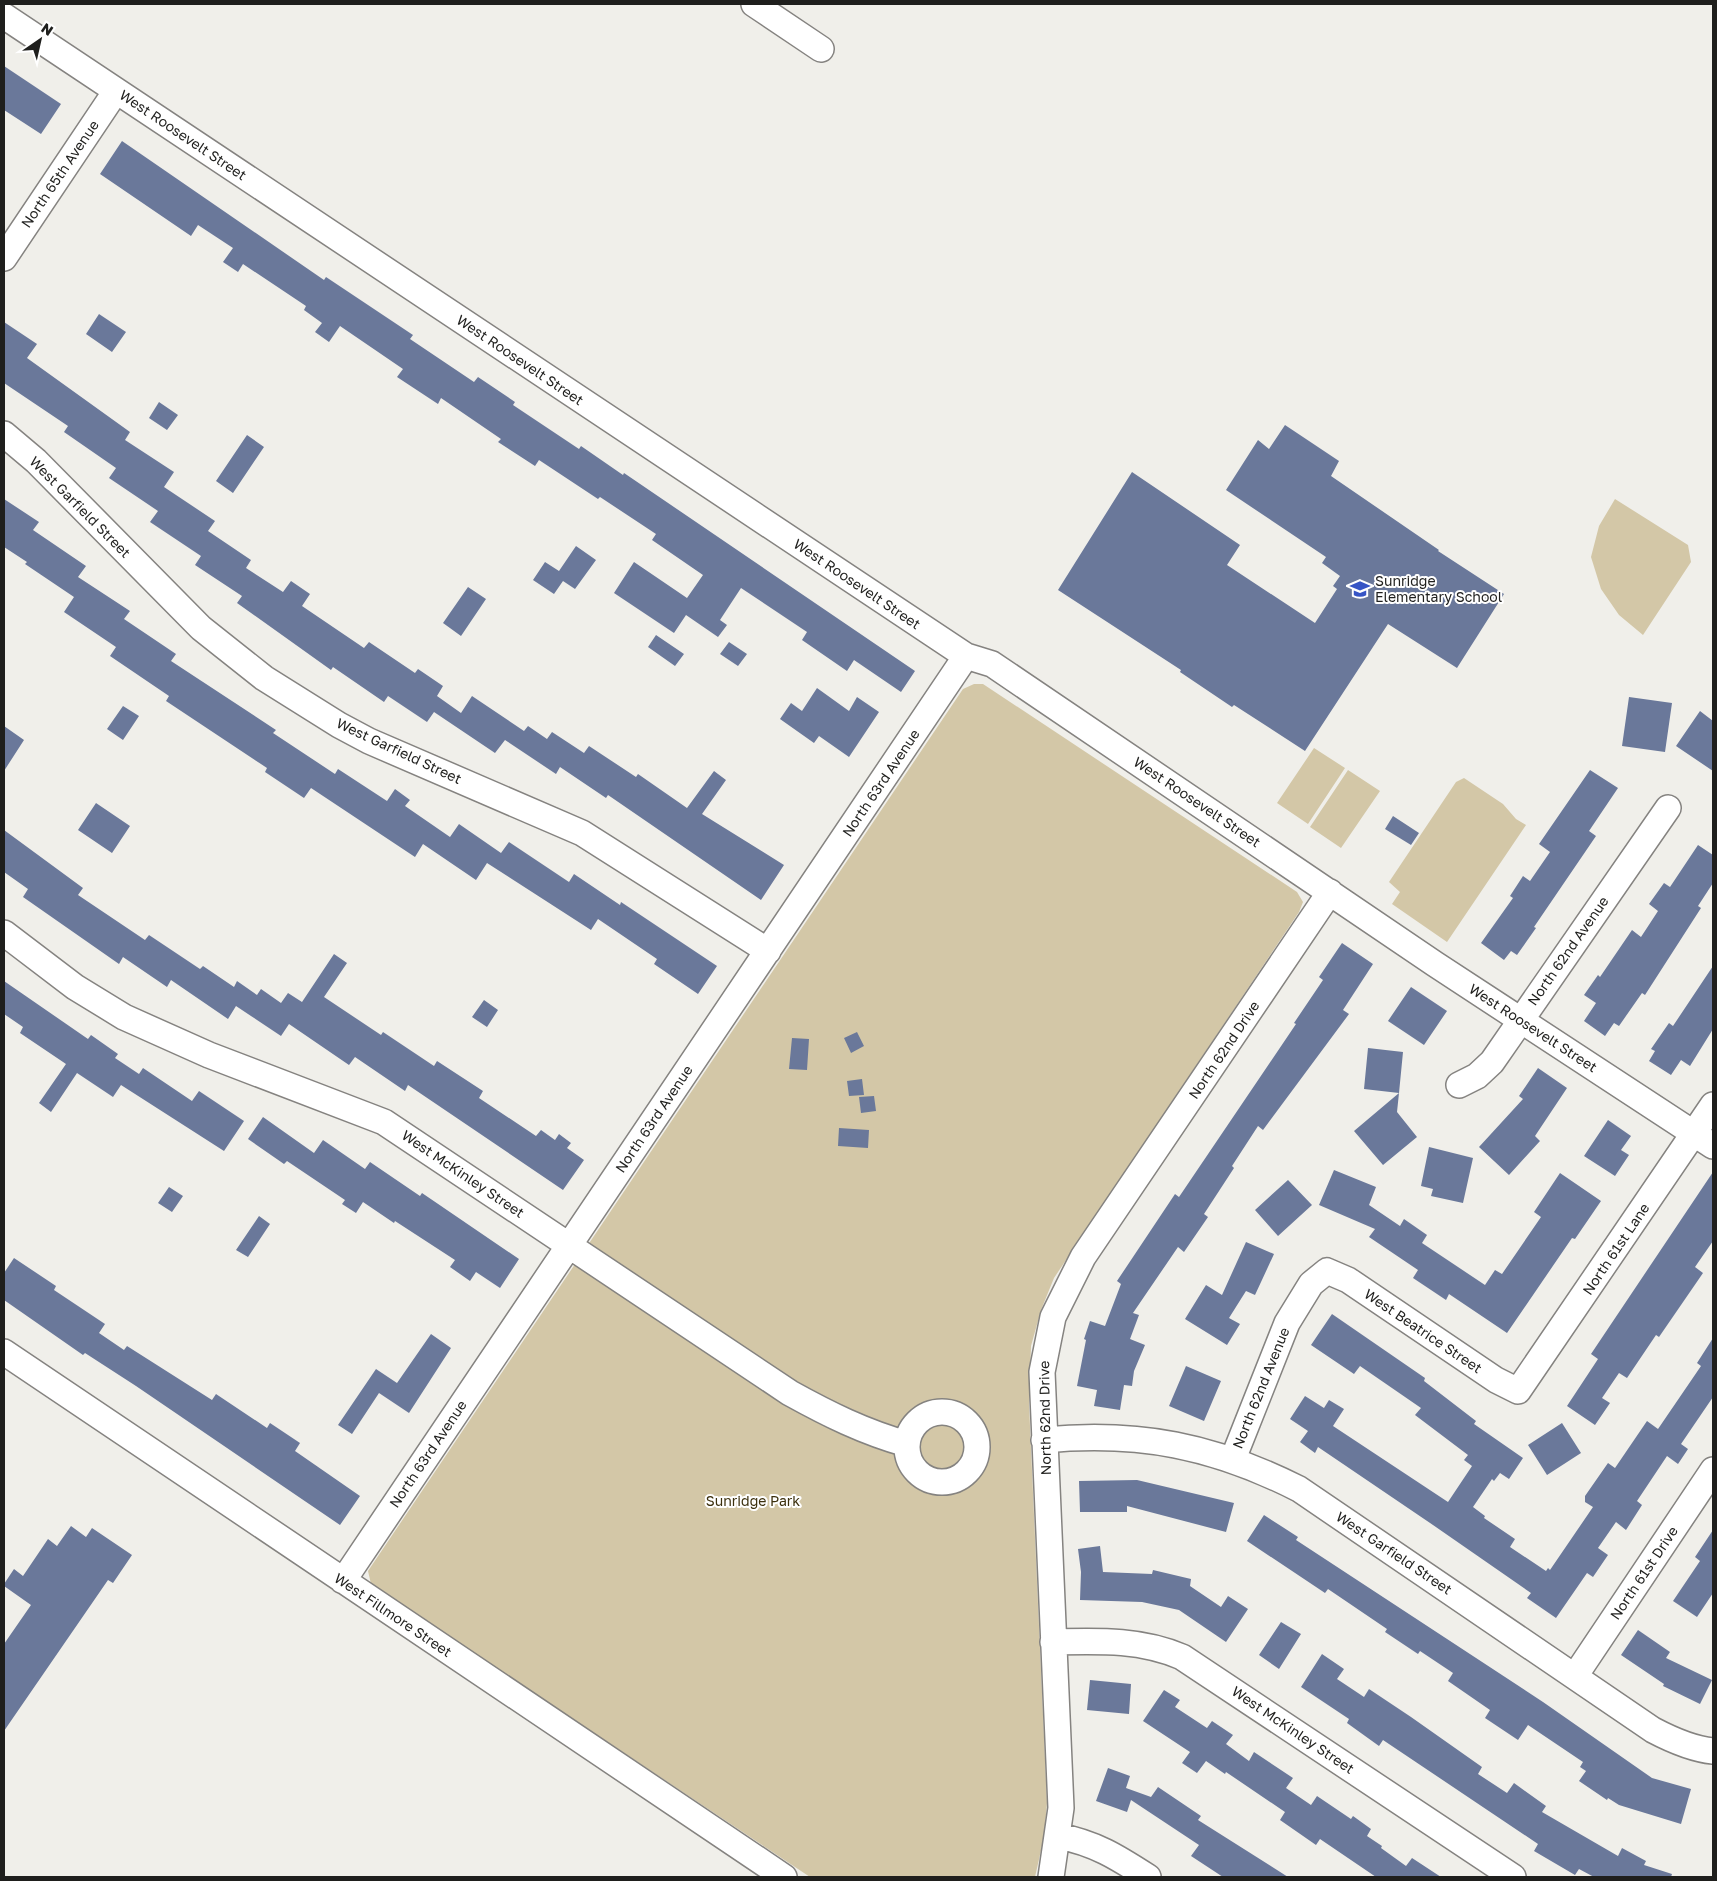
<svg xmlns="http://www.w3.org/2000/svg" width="1717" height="1881" font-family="'Golos Text',sans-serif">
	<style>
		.green { fill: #d3c7a7 }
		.building { fill: #6a789a }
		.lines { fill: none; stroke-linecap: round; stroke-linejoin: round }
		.minor-casing { stroke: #858380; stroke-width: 28 }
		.minor { stroke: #fff; stroke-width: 25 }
		.labels { text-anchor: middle; stroke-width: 4; stroke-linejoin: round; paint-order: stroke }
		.street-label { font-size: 14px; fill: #1f1f1d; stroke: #fff }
		.poi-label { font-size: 14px; fill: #1f1f1d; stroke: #fff; text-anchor: start }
		.park-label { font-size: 14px; fill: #3c300e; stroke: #fff }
	</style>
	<rect width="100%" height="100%" fill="#f0efea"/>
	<path class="green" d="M1615,499L1688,545L1691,562L1643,635L1619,615L1601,589L1591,557L1599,526Z
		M974,684H983L1297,892L1303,902L1299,912L1054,1278L1041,1310L1031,1346L1029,1404L1047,1803L1044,1837L1035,1877H810L371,1584L368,1571L963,689Z
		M1314,748L1345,768L1308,824L1277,803Z
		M1348,770L1380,791L1341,848L1310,827Z
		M1464,778L1503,804L1516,819L1526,825L1447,942L1392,904L1400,892L1389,882L1456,782Z"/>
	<path class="building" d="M4,66L61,104L41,134L4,110Z
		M122,141L324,280L326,277L413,335L410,339L474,382L478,377L515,402L513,405L579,449L581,446L623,475L624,473L915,671L901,692L854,660L847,671L802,640L807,632L741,588L720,620L727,625L718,637L686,615L674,633L614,593L634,562L687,598L703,575L652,540L656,534L600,497L598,499L539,460L535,466L498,442L501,439L441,398L438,404L397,377L403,369L340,326L329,342L315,332L322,323L304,310L306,306L243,264L238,272L223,262L233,248L198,225L191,236L100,174Z
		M99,314L126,332L112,352L86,334Z
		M4,322L37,344L27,358L130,432L125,440L174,472L164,487L215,521L208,531L251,560L246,568L283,592L291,581L310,594L302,606L364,648L369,642L415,673L418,669L443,686L437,696L461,713L472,696L524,731L528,726L547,739L552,732L584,753L589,746L636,777L638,774L687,808L714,771L726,780L702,814L784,865L761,900L608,795L606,798L560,767L556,774L505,740L495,753L434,712L427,722L388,696L384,702L333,667L331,670L237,603L242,596L195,565L201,556L150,522L158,511L109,478L116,468L64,432L68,426L4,383Z
		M159,402L178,415L167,430L149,418Z
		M1285,425L1339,461L1331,476L1439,550L1438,551L1504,594L1457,668L1388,624L1305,751L1234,705L1232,707L1180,672L1181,670L1058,590L1132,472L1240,545L1227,565L1315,623L1337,589L1333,586L1340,576L1322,563L1326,557L1226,490L1258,440L1269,449Z
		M247,435L264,447L233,493L216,481Z
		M4,499L39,522L33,530L86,566L78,577L130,611L124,619L176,654L171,661L276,730L273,733L335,774L338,769L387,801L395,789L410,800L405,806L450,837L459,824L501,853L509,842L569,882L574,874L620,905L621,902L717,966L698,994L654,964L657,959L598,919L591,930L487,863L476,880L423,844L415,857L311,788L304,798L265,772L267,768L166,701L169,696L110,656L116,647L64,612L74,597L25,564L27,562L4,547Z
		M576,546L596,560L575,589L563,581L554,594L533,580L545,562L559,571Z
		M468,587L486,599L461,636L443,623Z
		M656,635L684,654L675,666L648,647Z
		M729,642L747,654L738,666L720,654Z
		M817,688L849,711L857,697L879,712L849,757L819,736L814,743L780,719L791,703L802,711Z
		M1629,697L1672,703L1665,752L1622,746Z
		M123,706L139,716L123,740L107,729Z
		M1700,711L1713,721V771L1676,746Z
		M4,726L24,740L4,771Z
		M1590,770L1618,788L1589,831L1596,836L1534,927L1536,928L1517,955L1511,951L1504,960L1481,943L1513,898L1510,896L1523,876L1530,881L1550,852L1539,844Z
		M96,803L130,826L112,853L78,830Z
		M1393,816L1419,833L1411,845L1385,829Z
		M4,830L83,888L78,895L145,940L149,935L200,969L203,966L234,987L237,981L257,995L261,989L281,1003L288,993L302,1002L334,954L347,963L324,997L381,1035L383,1032L434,1066L437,1061L483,1091L479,1098L536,1136L541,1130L555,1140L559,1134L571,1143L567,1148L584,1160L563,1190L408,1085L405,1091L355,1057L349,1065L289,1024L281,1036L236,1006L228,1019L171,980L167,987L123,957L119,964L23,897L28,889L4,872Z
		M1698,845L1713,855V883L1698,906L1701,908L1645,995L1642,993L1619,1026L1614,1023L1605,1036L1584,1021L1596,1003L1584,995L1598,975L1600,977L1632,930L1641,937L1658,911L1649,904L1664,883L1670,887Z
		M1342,943L1373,964L1343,1010L1349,1014L1263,1130L1258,1126L1232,1166L1234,1168L1204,1214L1208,1217L1184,1252L1178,1247L1133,1313L1139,1315L1130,1339L1145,1345L1134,1371L1132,1386L1124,1385L1120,1410L1094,1406L1097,1390L1077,1386L1086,1340L1084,1339L1090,1321L1105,1326L1121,1284L1117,1281L1175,1194L1179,1197L1296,1024L1294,1023L1323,980L1319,977Z
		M1713,966V1029L1690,1066L1681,1060L1671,1075L1649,1061L1655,1051L1651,1049L1669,1023L1673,1026Z
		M4,981L88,1039L91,1035L118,1054L115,1058L139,1074L143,1068L192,1101L199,1091L244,1121L224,1151L121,1085L113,1097L77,1073L51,1112L39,1103L66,1064L20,1033L23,1027L4,1014Z
		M1411,987L1447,1011L1424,1045L1388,1021Z
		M484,1000L498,1010L487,1027L472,1017Z
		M857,1032L864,1046L851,1053L844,1038Z
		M792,1038L809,1039L807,1070L789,1069Z
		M1368,1048L1403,1052L1399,1093L1364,1089Z
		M1538,1068L1567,1088L1535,1136L1540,1141L1509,1175L1479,1147L1523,1099L1519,1096Z
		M862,1079L864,1095L849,1096L847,1081Z
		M1399,1093L1397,1112L1417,1137L1383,1165L1354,1131Z
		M874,1096L876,1111L861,1113L859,1097Z
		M263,1117L314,1153L323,1140L365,1169L370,1162L420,1196L422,1193L519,1259L500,1288L476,1272L470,1281L450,1267L455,1260L395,1221L394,1223L363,1202L356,1213L342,1204L345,1200L287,1161L284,1164L248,1139Z
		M1608,1120L1631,1136L1621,1150L1629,1155L1615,1176L1584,1156Z
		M839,1128L869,1130L868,1148L838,1146Z
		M1429,1147L1473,1158L1463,1203L1431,1196L1433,1189L1421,1186Z
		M1334,1170L1376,1187L1369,1205L1400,1226L1404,1219L1427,1235L1422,1243L1485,1285L1495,1270L1502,1274L1541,1217L1534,1212L1560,1173L1601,1201L1575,1239L1572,1238L1507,1333L1449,1294L1446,1300L1413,1278L1418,1270L1369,1237L1375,1229L1319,1205Z
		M1713,1172V1241L1695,1267L1703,1273L1659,1337L1656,1335L1627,1378L1619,1373L1602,1398L1610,1403L1595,1425L1567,1406L1598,1359L1591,1354Z
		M1288,1180L1312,1205L1278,1236L1255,1210Z
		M169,1187L183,1196L172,1212L158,1203Z
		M259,1216L270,1224L248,1257L236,1250Z
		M1246,1242L1274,1254L1255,1295L1246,1291L1229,1318L1240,1324L1227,1345L1185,1319L1206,1285L1222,1295Z
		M14,1258L56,1286L54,1290L105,1324L99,1333L124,1350L127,1346L212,1400L216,1394L267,1428L270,1423L300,1443L295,1451L360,1496L340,1525L136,1386L85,1353L83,1355L4,1300V1273Z
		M1332,1314L1425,1378L1424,1381L1476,1421L1474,1424L1523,1458L1509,1479L1500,1473L1494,1481L1492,1479L1473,1507L1485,1516L1484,1518L1515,1539L1510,1547L1546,1571L1548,1568L1550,1570L1593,1507L1585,1502V1496L1608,1463L1615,1468L1647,1421L1658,1429L1701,1366L1697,1363L1713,1338V1397L1681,1444L1688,1449L1678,1464L1667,1456L1637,1501L1642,1505L1626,1530L1616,1522L1598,1548L1608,1555L1593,1577L1587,1573L1556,1618L1527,1598L1531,1593L1433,1525L1318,1447L1315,1453L1300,1442L1308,1431L1290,1419L1305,1396L1324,1408L1329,1400L1344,1409L1333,1426L1448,1502L1472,1466L1464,1460L1468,1455L1415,1415L1421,1408L1360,1366L1354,1374L1311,1345Z
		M431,1334L451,1348L409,1413L379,1393L352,1434L338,1425L376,1369L397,1383Z
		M1186,1366L1221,1381L1204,1421L1169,1406Z
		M1562,1423L1581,1453L1547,1475L1528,1445Z
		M1137,1480L1234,1503L1226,1532L1127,1506V1512H1080L1079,1481Z
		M1264,1515L1298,1537L1296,1540L1543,1702L1652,1778L1691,1789L1681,1824L1619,1805L1608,1798L1607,1800L1579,1781L1586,1771L1580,1767L1583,1762L1528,1725L1518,1740L1485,1718L1490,1710L1448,1681L1453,1673L1420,1651L1418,1654L1385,1632L1387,1629L1328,1589L1325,1593L1247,1541Z
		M71,1526L86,1537L92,1528L132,1555L113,1583L108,1580L4,1731V1644L31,1605L4,1586V1584L14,1569L23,1576L48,1539L57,1546Z
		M1713,1530V1593L1697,1617L1673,1601L1700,1561L1695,1557Z
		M1100,1546L1103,1572L1152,1574L1153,1570L1191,1579L1190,1586L1221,1607L1228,1596L1248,1609L1226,1642L1179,1610L1142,1602L1080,1600L1081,1572L1078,1549Z
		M1281,1622L1301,1634L1279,1669L1259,1655Z
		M1638,1630L1670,1652L1666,1658L1712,1680L1700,1704L1663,1686L1664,1684L1621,1655Z
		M1322,1654L1344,1669L1337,1679L1364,1697L1369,1689L1411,1717L1482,1767L1478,1774L1507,1793L1514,1783L1546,1806L1542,1812L1618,1856L1622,1848L1646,1861L1644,1865L1672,1874L1671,1877H1594L1579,1869L1575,1875L1534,1851L1538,1844L1383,1740L1379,1746L1347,1723L1349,1719L1301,1687Z
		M1090,1680L1131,1684L1129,1714L1087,1710Z
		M1164,1690L1180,1700L1175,1707L1207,1728L1212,1721L1233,1735L1226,1744L1249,1761L1254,1752L1293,1778L1286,1788L1311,1805L1317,1796L1351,1819L1353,1816L1371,1829L1367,1836L1382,1846L1381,1848L1406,1866L1412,1858L1441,1877H1376L1320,1839L1316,1845L1280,1820L1285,1812L1226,1772L1225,1774L1206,1761L1197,1773L1182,1763L1190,1752L1143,1721Z
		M1108,1768L1130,1776L1126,1788L1151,1797L1158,1787L1201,1816L1198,1820L1288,1877H1223L1191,1856L1199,1845L1131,1800L1127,1812L1096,1801Z"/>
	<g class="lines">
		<defs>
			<path id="minor" d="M754,4L821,49
				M4,16L966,656L992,664L1435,964L1713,1146
				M4,258L116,91
				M4,434L36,461L201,628L264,678L339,725L369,741L582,833L768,951
				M4,933L75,987L124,1017L209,1055L384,1122L790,1393C828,1414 864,1432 907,1444
				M1459,1085L1477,1076L1492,1062L1668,808
				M4,1352L784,1877
				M907 1447a35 35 0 1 1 70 0a35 35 0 1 1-70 0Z
				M1044,1440C1139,1431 1214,1446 1299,1489L1653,1730C1672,1740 1692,1749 1713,1751
				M1233,1459L1287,1323L1311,1284L1327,1271L1348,1280L1496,1380L1518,1391L1713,1105
				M343,1581L966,656
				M1053,1642C1098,1641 1140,1639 1182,1657L1513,1877
				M1575,1676L1713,1470
				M1058,1836C1095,1843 1117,1857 1148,1877
				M1051,1877L1061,1808L1042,1372L1053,1317L1083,1257L1330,892"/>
		</defs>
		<use href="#minor" class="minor-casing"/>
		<use href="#minor" class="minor"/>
	</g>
	<defs>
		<symbol id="school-bare" viewBox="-9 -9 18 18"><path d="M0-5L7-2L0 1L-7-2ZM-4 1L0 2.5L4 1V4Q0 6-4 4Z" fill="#3654c5" stroke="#fff" stroke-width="2.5" paint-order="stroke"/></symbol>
	</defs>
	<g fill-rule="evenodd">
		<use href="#school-bare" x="1346" y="575" width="28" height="28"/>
	</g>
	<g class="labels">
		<g class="street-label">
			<text transform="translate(183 135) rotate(34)" y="5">West Roosevelt Street</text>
			<text transform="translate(60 174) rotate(-56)" y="5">North 65th Avenue</text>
			<text transform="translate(520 360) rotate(34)" y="5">West Roosevelt Street</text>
			<text transform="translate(80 507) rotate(45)" y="5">West Garfield Street</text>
			<text transform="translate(857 584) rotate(34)" y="5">West Roosevelt Street</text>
			<text transform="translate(399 751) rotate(25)" y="5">West Garfield Street</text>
			<text transform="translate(881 783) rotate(-56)" y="5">North 63rd Avenue</text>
			<text transform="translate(1197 802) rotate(34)" y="5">West Roosevelt Street</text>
			<text transform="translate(1568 951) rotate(-55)" y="5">North 62nd Avenue</text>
			<text transform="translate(1533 1028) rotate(33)" y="5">West Roosevelt Street</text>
			<text transform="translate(1224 1050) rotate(-56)" y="5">North 62nd Drive</text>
			<text transform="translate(654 1119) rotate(-56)" y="5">North 63rd Avenue</text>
			<text transform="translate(463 1174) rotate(34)" y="5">West McKinley Street</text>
			<text transform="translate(1616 1249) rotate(-56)" y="5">North 61st Lane</text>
			<text transform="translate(1423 1331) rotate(34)" y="5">West Beatrice Street</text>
			<text transform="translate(1261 1388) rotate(-68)" y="5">North 62nd Avenue</text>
			<text transform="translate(1045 1418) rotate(-91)" y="5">North 62nd Drive</text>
			<text transform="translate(428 1454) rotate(-56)" y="5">North 63rd Avenue</text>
			<text transform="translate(1394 1553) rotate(34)" y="5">West Garfield Street</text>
			<text transform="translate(1644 1573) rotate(-56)" y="5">North 61st Drive</text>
			<text transform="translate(393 1615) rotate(34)" y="5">West Fillmore Street</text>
			<text transform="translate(1293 1730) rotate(34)" y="5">West McKinley Street</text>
		</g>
		<g class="poi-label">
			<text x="1375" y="586">Sunridge<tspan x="1375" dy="16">Elementary School</tspan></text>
		</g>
		<g class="park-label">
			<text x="753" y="1506">Sunridge Park</text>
		</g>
	</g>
	<rect width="1717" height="1881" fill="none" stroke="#1f1f1d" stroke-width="10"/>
	<g transform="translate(40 40) rotate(34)" stroke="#ffffff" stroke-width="4" paint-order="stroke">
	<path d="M0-4L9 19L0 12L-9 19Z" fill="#1f1f1d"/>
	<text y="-8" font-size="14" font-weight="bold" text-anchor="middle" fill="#1f1f1d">N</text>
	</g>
</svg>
